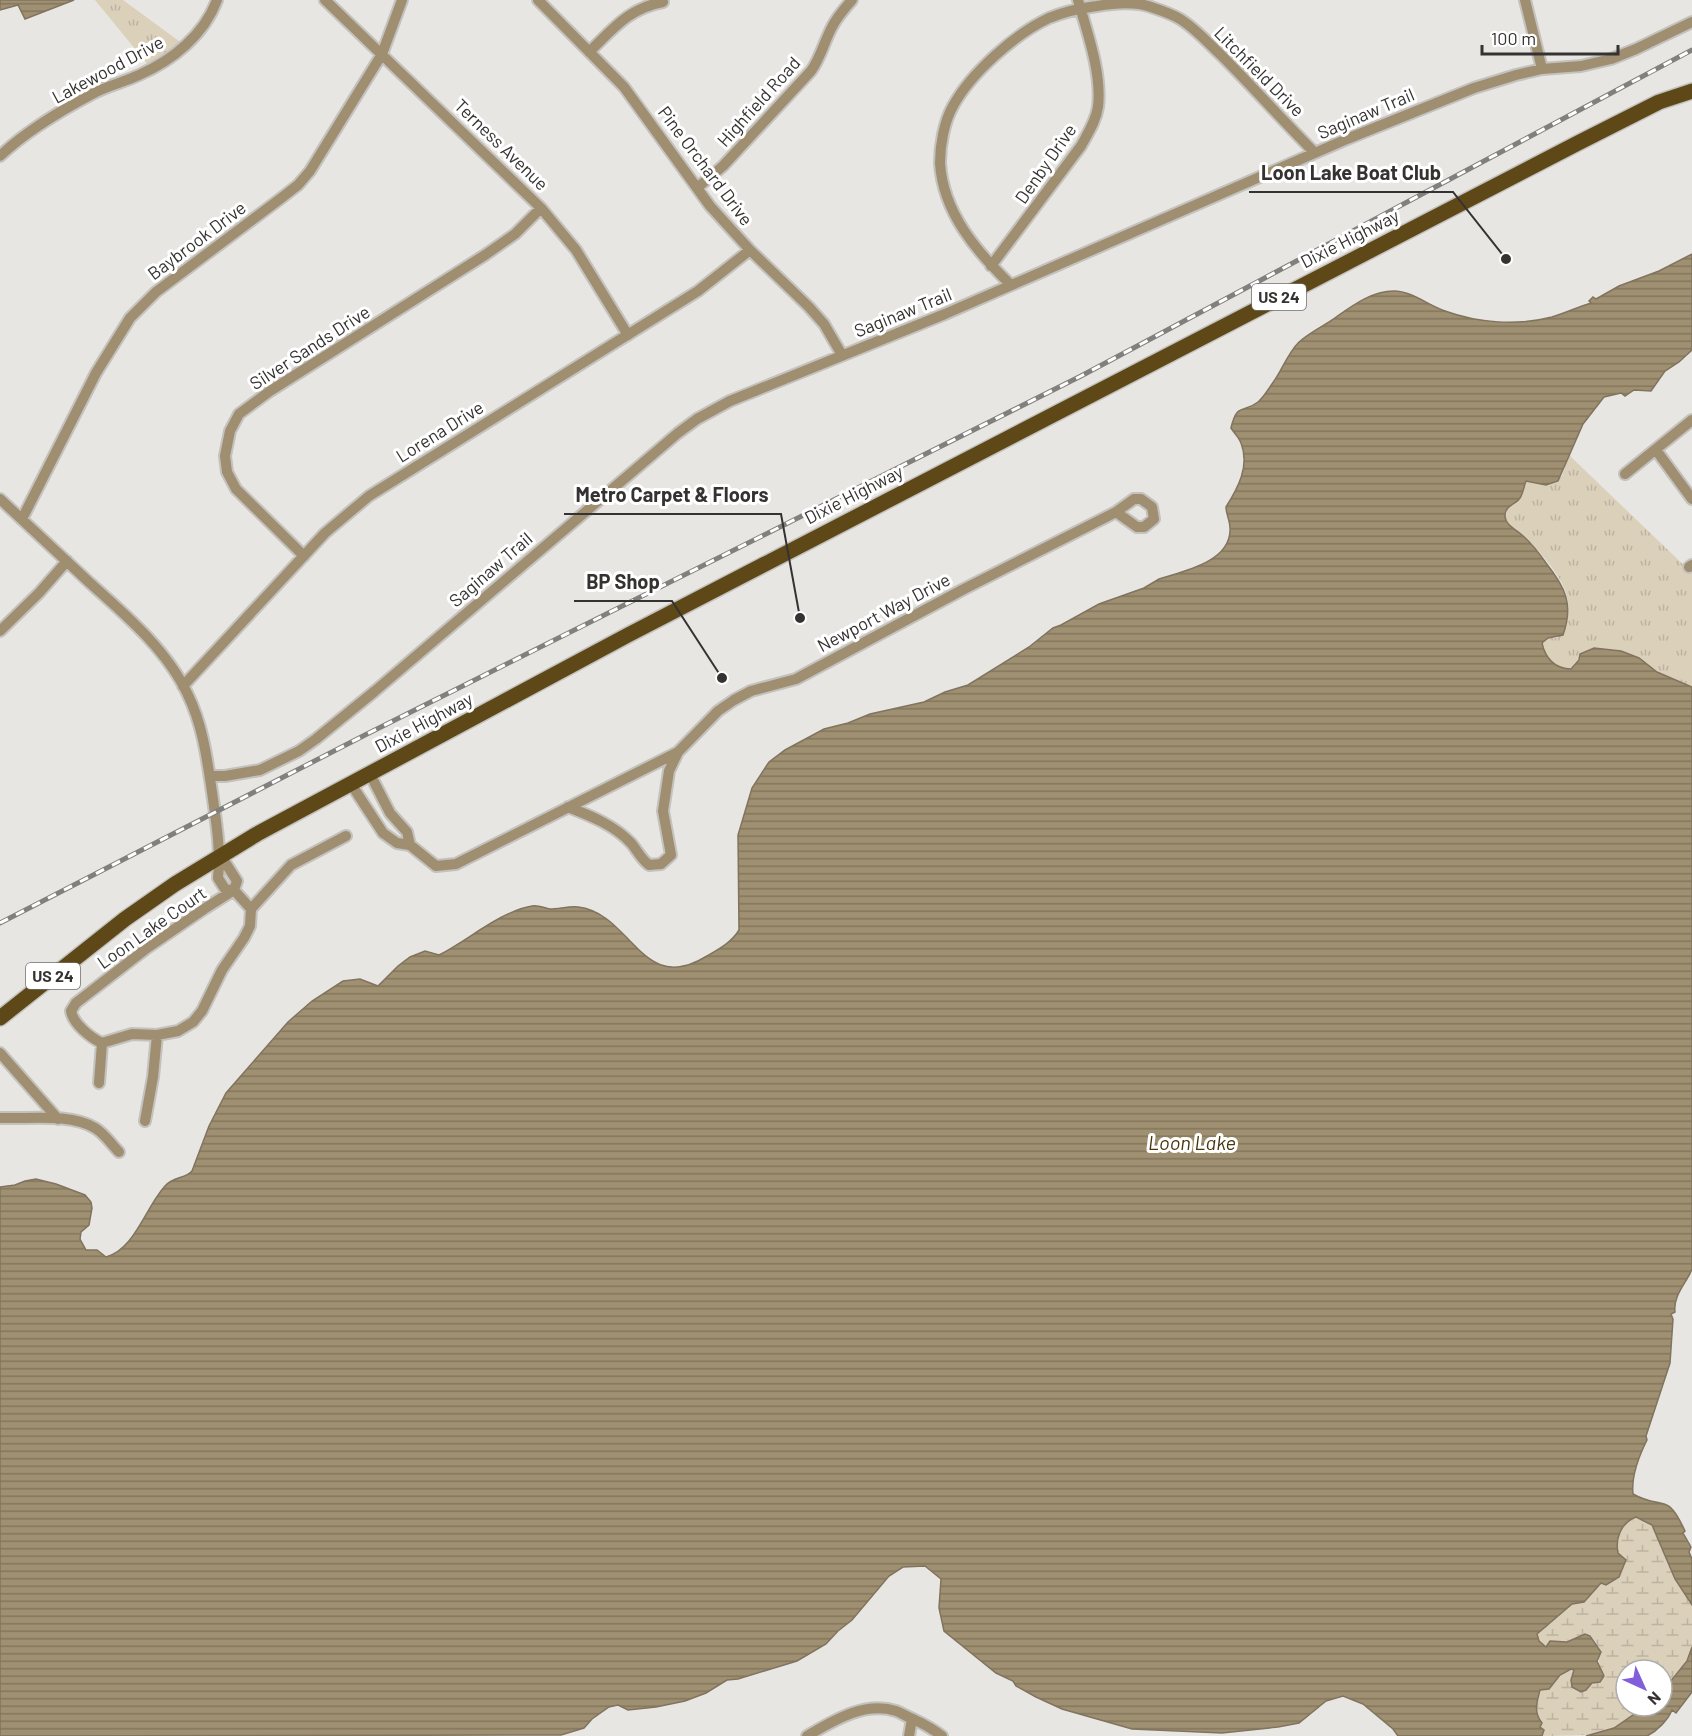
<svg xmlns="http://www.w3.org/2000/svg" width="1692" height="1736" font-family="Barlow,sans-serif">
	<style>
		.wetland { fill: url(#wetland-marsh) }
		.park { fill: url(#park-tufts) }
		.water { fill: url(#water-rules); stroke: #80745f; stroke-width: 1.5 }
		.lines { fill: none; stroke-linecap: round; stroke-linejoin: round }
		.street-casing { stroke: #c4c2bf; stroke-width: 14 }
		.primary-casing { stroke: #c4c2bf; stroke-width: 18 }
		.street { stroke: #9f8f70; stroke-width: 10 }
		.primary { stroke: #5f4817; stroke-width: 15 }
		.rail-casing { stroke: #81807e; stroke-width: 5 }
		.rail { stroke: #fff; stroke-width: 3; stroke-dasharray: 9; stroke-linecap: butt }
		.labels { text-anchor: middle; stroke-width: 6; stroke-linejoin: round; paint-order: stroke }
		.shield { fill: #fff; stroke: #717070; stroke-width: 1.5 }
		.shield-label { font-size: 16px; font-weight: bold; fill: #343332 }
		.street-label { font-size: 18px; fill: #343332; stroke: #fff }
		.water-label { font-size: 20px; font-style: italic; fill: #49360f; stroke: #fff }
		.leader { fill: none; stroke: #343332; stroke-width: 2 }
		.callout-dot { fill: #343332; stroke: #fff; stroke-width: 2 }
		.callout-label { font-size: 20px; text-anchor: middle; font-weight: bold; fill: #343332; stroke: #fff; stroke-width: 6; stroke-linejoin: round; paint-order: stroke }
	</style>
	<defs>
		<pattern id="wetland-marsh" width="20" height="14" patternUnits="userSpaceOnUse" patternTransform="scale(1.5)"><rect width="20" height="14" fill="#dbd0ba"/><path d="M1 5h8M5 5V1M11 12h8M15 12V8" fill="none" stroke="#bdb3a0"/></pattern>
		<pattern id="park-tufts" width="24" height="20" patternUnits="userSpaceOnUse" patternTransform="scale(1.5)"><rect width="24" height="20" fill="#dbd0ba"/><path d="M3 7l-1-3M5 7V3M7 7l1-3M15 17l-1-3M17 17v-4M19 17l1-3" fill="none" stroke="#bdb3a0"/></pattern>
		<pattern id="water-rules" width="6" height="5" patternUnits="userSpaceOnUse" patternTransform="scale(1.5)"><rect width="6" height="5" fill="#a09072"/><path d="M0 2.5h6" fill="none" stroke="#83765e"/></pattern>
	</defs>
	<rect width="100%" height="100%" fill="#e8e6e2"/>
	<path class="wetland" d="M1634,1517L1652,1525L1675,1579L1692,1605V1647L1690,1656L1662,1692V1670H1626V1706H1646L1614,1728L1590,1735L1542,1736L1544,1733C1535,1714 1536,1709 1540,1690L1549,1689L1560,1675L1573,1669L1572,1686L1581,1692L1588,1689L1592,1683L1598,1682L1601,1670L1594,1640L1553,1641L1549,1643L1548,1646L1543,1647L1539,1641L1537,1634L1572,1604L1584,1602L1601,1583L1606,1585L1619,1577L1625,1565C1623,1559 1619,1557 1618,1552C1613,1538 1623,1524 1634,1517Z"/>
	<path class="park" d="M95,0H123L183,44L149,66Z
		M1569,455L1692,573V687L1657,672L1639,658L1621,651L1594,648L1580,654L1579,660L1572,669C1555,669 1545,658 1542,643L1548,638H1557C1561,628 1569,613 1568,602C1566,582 1546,559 1532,544C1524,536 1505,527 1505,515C1505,506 1516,504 1520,498C1523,494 1524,486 1526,481L1546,485L1562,476Z"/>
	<path class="water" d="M0,0H74L25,19L18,5L0,10Z
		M1692,254V350L1679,362L1665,371L1651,391L1634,390L1625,396L1621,393L1604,397L1583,424L1558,481L1546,485L1526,481C1524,486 1523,494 1520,498C1516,504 1505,506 1505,515C1505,525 1515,529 1522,535C1531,543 1539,553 1546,563C1565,587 1574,604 1563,635L1548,638L1542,643C1545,658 1555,669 1571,669L1579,660L1580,654L1594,648L1621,651L1639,658L1657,672L1692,687V1269C1686,1284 1673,1295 1675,1312L1671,1314L1673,1319L1670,1363L1646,1436L1647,1440C1639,1456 1631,1476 1633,1494C1663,1511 1666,1490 1685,1531L1683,1533L1691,1547L1689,1552L1692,1559V1605L1675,1579L1652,1525L1636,1517C1621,1523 1615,1538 1618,1553L1626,1560L1619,1577L1606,1585L1601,1583L1584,1602L1572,1604L1537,1634L1539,1641L1546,1647L1550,1641L1567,1642L1585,1634L1590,1636L1601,1652L1597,1661L1604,1676L1600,1682L1592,1683L1586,1690L1581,1692L1572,1687L1571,1680L1574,1670L1571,1669L1560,1675L1549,1689L1540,1690C1537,1702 1533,1712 1542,1723L1540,1727L1544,1730L1542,1736H1398L1393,1729L1363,1704L1343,1696L1326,1701L1299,1723L1278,1727L1222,1733L1132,1729L1062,1709L1036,1697L1016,1686L1013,1681L996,1673L944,1631L939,1608L941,1579L925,1566L903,1567L889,1576L852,1620L838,1631L826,1644L797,1661L738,1679L727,1680L706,1693L685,1701L656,1707L628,1710L618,1705L609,1707L592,1719L584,1728L561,1735L0,1736V1187L15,1185L25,1181L36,1179L56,1184L85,1195L91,1202L92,1208L89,1225L81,1232L80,1239L86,1250H97L106,1257C135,1249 145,1208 165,1186C174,1176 185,1179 192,1171L209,1126L226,1093L288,1022L312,1001L343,981L360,979L378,986L398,966L410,957L425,951L439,955C467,941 501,911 532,906C539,905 544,908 550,909C559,909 569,906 578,907C632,913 641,997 707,956C719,949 732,942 739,930L738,835L752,788L769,762L785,750L824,729L848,723L870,714L924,702L945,692L968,685L1029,647L1053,628L1061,625L1099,604L1144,588L1159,579C1184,571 1229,562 1230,531C1231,522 1226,515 1226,507C1238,488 1250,466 1241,443C1239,437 1234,433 1231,428C1237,402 1243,414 1258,402C1263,398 1268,390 1272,384C1282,371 1287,354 1299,342C1308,334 1319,328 1329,322C1348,309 1369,291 1394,291C1411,291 1428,305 1445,311C1478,323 1517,326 1552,317C1565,313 1578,307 1591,303L1589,301L1593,297L1596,299L1619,286L1659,271Z
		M1692,1647V1692L1676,1713L1672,1710C1668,1720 1657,1731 1647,1736H1586L1614,1728L1646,1706H1662V1692L1687,1661Z"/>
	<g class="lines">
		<defs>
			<path id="street" d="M325,0L541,208L576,250L628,335
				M538,0L624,87L710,206L750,250L809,307L824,324L842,355
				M1525,0L1542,69
				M589,52C613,29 629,8 663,2
				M0,156C26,131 60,111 92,94C107,86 124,82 139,75C173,60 204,35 217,0
				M697,188L723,166L811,71C821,57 824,42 832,27C837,17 844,9 852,0
				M991,266L1081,146C1088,133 1096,121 1098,107C1102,73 1087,32 1078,0
				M1011,285C977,252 943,213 940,163C940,145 944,122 953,106C971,73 1015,34 1049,18C1064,12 1081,8 1097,6C1115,3 1134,1 1151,7C1160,10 1172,14 1180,19C1195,28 1208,43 1221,55C1253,87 1283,121 1315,153
				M1656,450L1692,499
				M1625,474L1692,420
				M0,499C30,527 60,555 90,583C126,615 168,651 188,695C203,726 207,759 212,792C216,821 221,849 218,878L225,889L234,890L237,881L221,856
				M22,519L96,373L130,318L156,292L280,199L298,185L310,171L382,54L402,0
				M304,556L236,489L227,472L225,456L230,431L239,414L270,391L485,255L515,234L541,208
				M1689,567L1692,565
				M0,631L39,593L67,561
				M183,686L325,533L369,496L698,291L750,250
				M370,774L390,813L407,832L410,845L436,866L456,864L678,752L718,711L734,700L751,691L796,679L964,589L1116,512L1137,527H1144L1154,519L1152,507L1141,499H1134L1116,512
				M210,776H225L260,770L299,751L316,739L375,691L678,433L697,419L730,401L945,314L1347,139L1474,88L1516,75L1542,69L1581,66L1611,59L1636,49L1692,22
				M351,784L383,833L397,843L410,845
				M568,807C591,816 614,825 631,843C637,850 641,859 649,865L661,864L671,855L663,811L669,771L678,752
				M102,1043L132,1034L157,1035L178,1031L193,1022L202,1011L222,970L244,938L250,926L251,909L291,865L346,836
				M102,1043C91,1038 73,1024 71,1011L76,1003L147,948L204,909L234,890L251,909
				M0,1053L58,1119
				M99,1083L102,1043
				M1,1118C29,1119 71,1113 95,1128C105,1134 111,1144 119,1152
				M145,1121L153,1077L157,1035
				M807,1736C833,1721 864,1701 896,1711C902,1713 907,1717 913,1719C924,1724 933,1729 942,1736
				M909,1736L912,1719"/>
			<path id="primary" d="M0,1018L125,919L175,884L257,834L628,635L1578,143L1659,102L1692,91"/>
		</defs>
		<use href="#street" class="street-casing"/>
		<use href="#primary" class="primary-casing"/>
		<use href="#street" class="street"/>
		<use href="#primary" class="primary"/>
		<defs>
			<path id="rail" d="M0,923L365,735L1081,376L1692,50"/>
		</defs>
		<use href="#rail" class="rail-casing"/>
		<use href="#rail" class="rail"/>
	</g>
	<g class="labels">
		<g class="shield">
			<rect x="1252" y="284" width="54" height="26" rx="4.5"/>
			<rect x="26" y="963" width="54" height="26" rx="4.5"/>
		</g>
		<g class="shield-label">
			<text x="1279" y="303">US 24</text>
			<text x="53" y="982">US 24</text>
		</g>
		<g class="street-label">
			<text transform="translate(108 70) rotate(-28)" y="6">Lakewood Drive</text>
			<text transform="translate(1259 72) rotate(45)" y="6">Litchfield Drive</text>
			<text transform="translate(759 102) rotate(-48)" y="6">Highfield Road</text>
			<text transform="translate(1366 114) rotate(-23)" y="6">Saginaw Trail</text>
			<text transform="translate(501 145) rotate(44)" y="6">Terness Avenue</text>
			<text transform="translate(1046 164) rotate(-55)" y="6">Denby Drive</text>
			<text transform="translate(705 166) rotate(53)" y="6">Pine Orchard Drive</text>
			<text transform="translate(1350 239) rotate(-27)" y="6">Dixie Highway</text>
			<text transform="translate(197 241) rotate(-37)" y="6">Baybrook Drive</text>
			<text transform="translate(903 313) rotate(-22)" y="6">Saginaw Trail</text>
			<text transform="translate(310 348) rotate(-33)" y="6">Silver Sands Drive</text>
			<text transform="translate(440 432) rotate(-32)" y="6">Lorena Drive</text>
			<text transform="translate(854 495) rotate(-27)" y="6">Dixie Highway</text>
			<text transform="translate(491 570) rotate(-41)" y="6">Saginaw Trail</text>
			<text transform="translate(884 613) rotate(-28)" y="6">Newport Way Drive</text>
			<text transform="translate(424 723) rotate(-28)" y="6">Dixie Highway</text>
			<text transform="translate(152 928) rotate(-35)" y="6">Loon Lake Court</text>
		</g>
		<g class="water-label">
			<text x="1192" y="1150">Loon Lake</text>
		</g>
	</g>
	<path class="leader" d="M1506 259L1453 192H1249M800 618L781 514H564M722 678L672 601H574"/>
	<g class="callout-dot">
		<circle cx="1506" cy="259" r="6"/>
		<circle cx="800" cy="618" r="6"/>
		<circle cx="722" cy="678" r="6"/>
	</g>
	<g class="callout-label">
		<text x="1351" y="180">Loon Lake Boat Club</text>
		<text x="672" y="502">Metro Carpet &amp; Floors</text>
		<text x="623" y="589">BP Shop</text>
	</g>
	<g transform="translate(1644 1688) rotate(135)"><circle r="28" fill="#ffffff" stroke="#aeadad" stroke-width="1.5"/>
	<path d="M0-4.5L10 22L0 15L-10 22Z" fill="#825fda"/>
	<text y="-9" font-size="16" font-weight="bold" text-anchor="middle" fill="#343332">N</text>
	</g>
	<path d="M1482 45v9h136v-9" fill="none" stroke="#343332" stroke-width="3"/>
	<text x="1491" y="45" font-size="18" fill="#343332" stroke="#ffffff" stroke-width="4.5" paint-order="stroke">100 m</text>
</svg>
